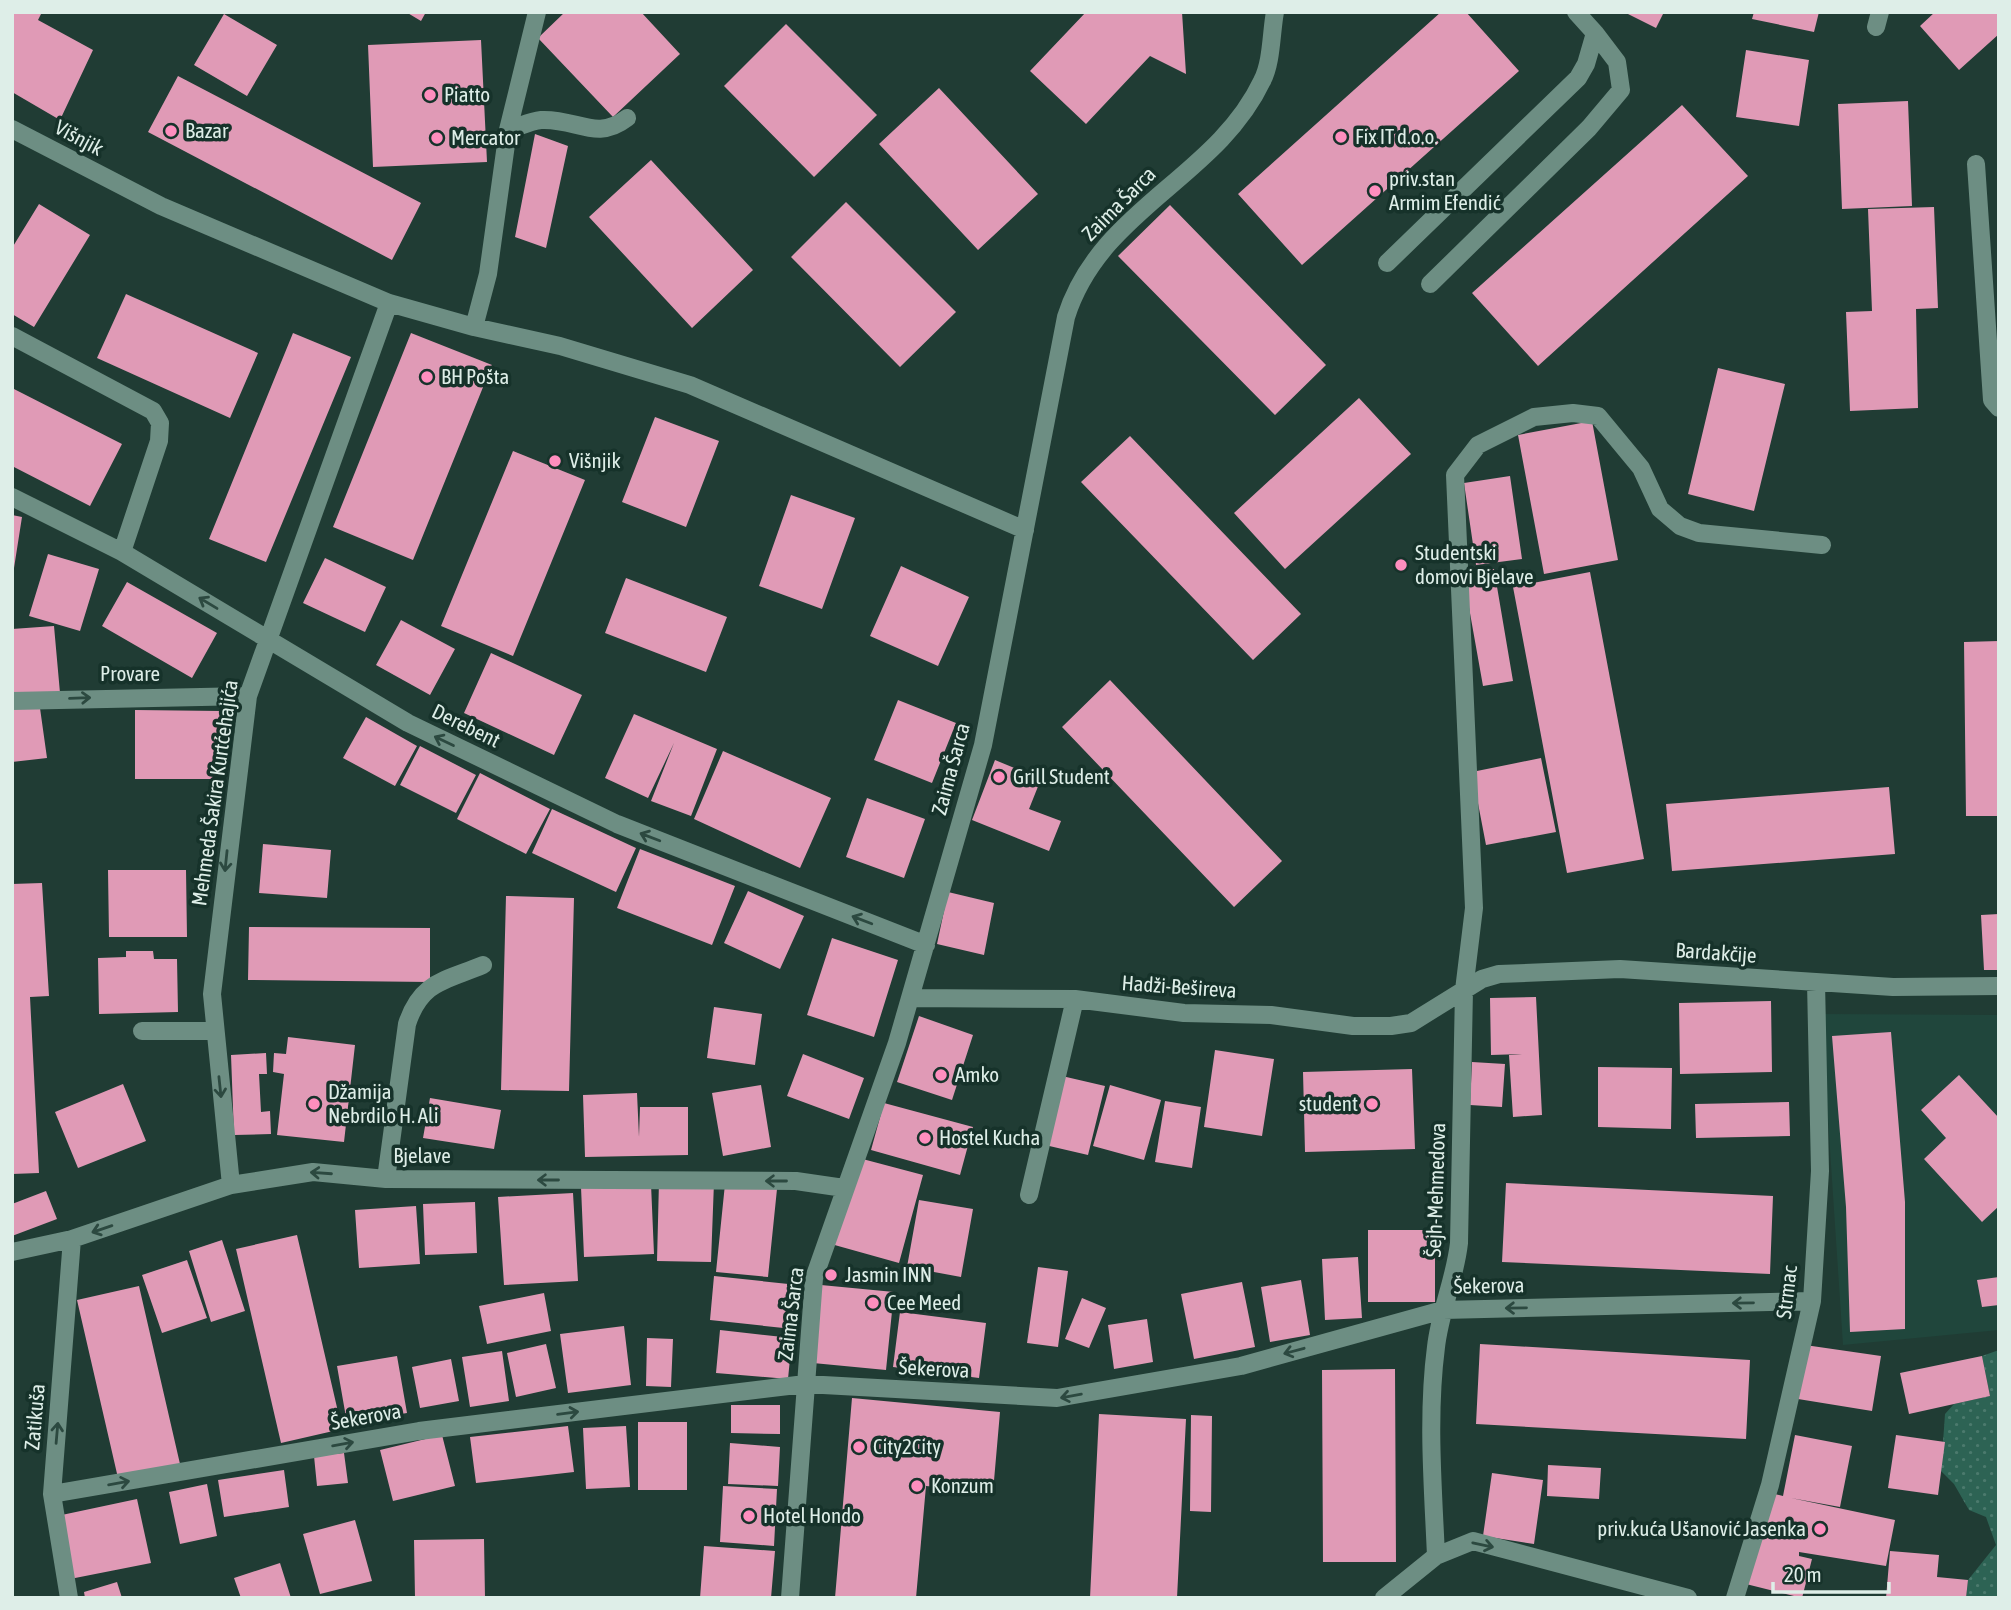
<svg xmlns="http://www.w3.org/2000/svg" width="2011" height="1610" font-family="'Asap Condensed',sans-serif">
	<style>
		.built { fill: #20463c }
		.grass { fill: url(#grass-dots) }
		.building { fill: #e09ab6 }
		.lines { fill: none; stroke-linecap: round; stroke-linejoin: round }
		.minor { stroke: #6d8e83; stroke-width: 18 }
		.oneway { stroke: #2c4940 }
		.poi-dot { fill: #fe8ebe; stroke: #16322a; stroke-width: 2.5 }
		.labels { text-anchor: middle; stroke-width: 7; stroke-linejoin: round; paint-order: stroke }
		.poi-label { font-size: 21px; fill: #deeee8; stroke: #16322a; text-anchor: start }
		.street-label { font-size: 21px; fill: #deeee8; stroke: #16322a }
	</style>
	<defs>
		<pattern id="grass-dots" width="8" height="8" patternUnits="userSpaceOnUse" patternTransform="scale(1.75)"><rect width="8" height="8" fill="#2d6354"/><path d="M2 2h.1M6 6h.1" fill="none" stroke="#4b7a6d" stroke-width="1.8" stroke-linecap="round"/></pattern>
	</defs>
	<rect width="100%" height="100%" fill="#203c34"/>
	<path class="built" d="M1821,1014L1999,1015V1330L1843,1345Z"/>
	<path class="grass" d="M1999,1350V1598H1966L1968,1580L1996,1545L1986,1517L1969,1510L1954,1484L1941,1471L1945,1414L1954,1404L1990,1396L1982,1356Z"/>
	<path class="building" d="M12,12H42L38,20L93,50L60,120L12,92Z
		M406,12H426L421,21Z
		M565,12H641L680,54L613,117L538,38Z
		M1086,12H1182L1186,74L1150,56L1086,124L1030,71Z
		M1441,12H1466L1519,71L1302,265L1238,194Z
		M1624,12H1664L1656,28Z
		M1754,12H1819L1814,32L1752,19Z
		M1935,12H1999V34L1959,70L1920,26Z
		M224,14L277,45L247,96L194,65Z
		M786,24L877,115L814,177L724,86Z
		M481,40L487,162L373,167L368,45Z
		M1746,50L1809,60L1799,126L1736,117Z
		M178,76L421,203L392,260L148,132Z
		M939,88L1038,194L978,250L879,144Z
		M1908,101L1912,206L1842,209L1838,104Z
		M1682,105L1748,176L1538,366L1472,293Z
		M535,134L568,146L546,248L515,237Z
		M651,160L753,270L692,328L589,217Z
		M846,202L956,312L900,367L791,257Z
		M39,204L90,235L34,327L12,314V248Z
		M1170,205L1326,365L1275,415L1118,256Z
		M1934,207L1938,308L1916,309L1918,408L1850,411L1846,312L1872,311L1868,209Z
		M126,294L258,353L230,418L97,358Z
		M293,333L351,357L266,562L209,539Z
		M411,333L492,365L413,560L333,527Z
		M1718,368L1785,384L1754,511L1688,494Z
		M12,388L122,444L90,506L12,466Z
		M1359,398L1411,454L1285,569L1234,513Z
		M655,417L719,441L686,527L622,502Z
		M1592,421L1618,560L1544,574L1518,435Z
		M1130,436L1301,614L1253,660L1081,482Z
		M513,451L585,480L513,656L441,626Z
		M1510,476L1522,559L1476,565L1464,483Z
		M791,495L855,518L822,609L759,586Z
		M12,515L22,517L14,568H12Z
		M48,554L99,569L80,631L29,616Z
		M325,558L386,587L365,632L303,603Z
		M901,566L969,597L938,666L870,636Z
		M1494,569L1513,681L1483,686L1463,574Z
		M1590,572L1644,859L1567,873L1513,587Z
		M626,578L727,617L706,672L605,633Z
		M127,582L217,633L192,678L102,626Z
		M401,620L455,649L430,695L376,665Z
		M54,626L60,693L12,698V629Z
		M1999,641V816H1966L1964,642Z
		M491,653L582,695L554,755L464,713Z
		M1110,680L1282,861L1234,907L1062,727Z
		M898,700L956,723L932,783L874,760Z
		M39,701L47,758L12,762V704Z
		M135,710L221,711V779H135Z
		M634,714L717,749L691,816L651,801L674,743L648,798L605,778Z
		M366,717L417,746L395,786L343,758Z
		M420,746L476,775L456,813L400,785Z
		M723,751L831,798L800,868L694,819Z
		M1541,758L1556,832L1486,845L1472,772Z
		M995,760L1041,779L1029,809L1061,821L1049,851L972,820Z
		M480,773L550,809L526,854L457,819Z
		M1889,787L1895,854L1672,871L1666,804Z
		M867,798L925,819L904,878L846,857Z
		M552,809L636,848L616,892L532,853Z
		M263,844L331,850L327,898L259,893Z
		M640,849L735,886L712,945L617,908Z
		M108,870H186L187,937H109Z
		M42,883L49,996L30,997L39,1173L12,1174V884Z
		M748,891L804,916L780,969L724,943Z
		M948,892L994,903L984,955L937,944Z
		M506,896L574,898L569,1091L501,1090Z
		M1999,914V970H1984L1981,915Z
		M249,927L430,928V982L248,980Z
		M832,938L898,960L874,1037L807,1015Z
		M126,951H153L154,959H177L178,1012L99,1014L98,958L126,957Z
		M1536,997L1542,1115L1513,1117L1509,1055L1522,1054L1491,1055L1490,998Z
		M1771,1001L1772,1072L1680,1074L1679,1003Z
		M714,1007L762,1014L755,1065L707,1058Z
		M919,1016L973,1035L952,1100L897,1082Z
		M1891,1032L1905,1202V1329L1850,1332L1846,1207L1832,1036Z
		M288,1037L355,1045L344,1142L277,1135L284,1074L273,1072L274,1053L286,1054Z
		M1215,1050L1274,1059L1262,1136L1204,1127Z
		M266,1053L267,1074H259L261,1112L270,1111L271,1134L234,1135L231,1055Z
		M803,1054L864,1078L849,1119L787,1096Z
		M1472,1062L1505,1064L1502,1107L1470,1105Z
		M1598,1067L1672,1068L1671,1129L1598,1127Z
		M1412,1069L1415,1149L1305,1152L1303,1072Z
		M1959,1075L1999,1118V1206L1982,1222L1924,1159L1946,1138L1921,1110Z
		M1062,1076L1105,1086L1088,1155L1045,1145Z
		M123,1084L146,1141L78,1168L55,1112Z
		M761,1085L771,1147L723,1156L712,1093Z
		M1110,1085L1161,1100L1144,1160L1093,1146Z
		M637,1093L639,1137L640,1107H688V1155L585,1157L583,1095Z
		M430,1098L501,1110L494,1149L423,1138Z
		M1165,1101L1201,1107L1192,1168L1155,1162Z
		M1789,1102L1790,1136L1696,1138L1695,1104Z
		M884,1103L973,1127L960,1175L871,1150Z
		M855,1157L923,1175L899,1263L831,1244Z
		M659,1181L714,1182L711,1262L657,1261Z
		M1506,1183L1773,1196L1770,1274L1502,1262Z
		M651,1184L654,1254L584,1257L581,1187Z
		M725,1184L777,1189L768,1277L716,1272Z
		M46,1191L57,1219L12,1236V1204Z
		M573,1193L578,1281L504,1285L498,1197Z
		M919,1200L973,1209L961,1277L907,1267Z
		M475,1202L477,1253L425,1255L423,1204Z
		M416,1206L420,1264L359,1268L355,1210Z
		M1368,1230H1435V1302H1368Z
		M297,1235L342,1429L281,1443L236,1249Z
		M222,1240L245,1311L211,1322L189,1251Z
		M1358,1257L1362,1318L1325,1320L1322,1259Z
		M187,1260L207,1318L162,1333L142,1275Z
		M1038,1267L1068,1271L1058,1347L1027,1343Z
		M714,1276L798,1285L793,1329L710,1320Z
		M1999,1277V1305L1982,1307L1977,1280Z
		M1301,1280L1310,1335L1270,1342L1261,1287Z
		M1242,1282L1255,1347L1194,1359L1181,1294Z
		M821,1285L894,1292L886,1370L813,1363Z
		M139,1286L180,1464L118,1478L77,1300Z
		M544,1293L551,1331L487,1344L479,1306Z
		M1082,1298L1106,1308L1089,1348L1065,1339Z
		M900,1312L986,1323L979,1378L893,1367Z
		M1147,1319L1153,1362L1114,1369L1108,1325Z
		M624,1326L631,1385L568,1393L560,1334Z
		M720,1330L792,1338L788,1379L716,1373Z
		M647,1338L673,1339L671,1387L646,1386Z
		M546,1344L556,1388L516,1397L507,1353Z
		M1480,1344L1750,1360L1746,1439L1476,1424Z
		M1805,1345L1881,1356L1872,1411L1798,1399Z
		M502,1351L509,1401L470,1407L462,1357Z
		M397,1356L407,1413L347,1423L337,1366Z
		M1982,1356L1990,1396L1909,1414L1900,1373Z
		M451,1359L459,1401L420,1408L412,1367Z
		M1395,1369L1396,1562H1323L1322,1370Z
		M852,1398L1000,1412L993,1492L926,1486L916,1598H835Z
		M731,1405H780V1434L731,1433Z
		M1099,1414L1186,1419L1177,1598H1090Z
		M1191,1415L1212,1416L1211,1512L1190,1511Z
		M638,1422H687V1490H638Z
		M568,1426L574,1472L476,1483L470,1437Z
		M626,1426L630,1487L586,1489L583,1428Z
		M442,1435L455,1486L393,1501L380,1450Z
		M1795,1435L1852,1446L1840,1507L1791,1498L1895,1520L1886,1566L1799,1552V1556L1812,1559L1802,1598L1746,1584L1770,1493L1783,1496Z
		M1896,1435L1945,1442L1938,1495L1888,1488Z
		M730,1443L780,1447L778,1486L728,1484Z
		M344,1453L348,1483L317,1486L314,1456Z
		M1548,1465L1601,1468L1599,1499L1547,1496Z
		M284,1470L289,1507L224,1517L218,1480Z
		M1492,1473L1543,1480L1534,1544L1483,1536Z
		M207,1484L217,1536L180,1544L169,1492Z
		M723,1486L777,1489L774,1546L720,1542Z
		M137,1499L151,1563L70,1579L57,1516Z
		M355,1520L372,1581L320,1594L303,1534Z
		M484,1539L485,1598H415L414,1540Z
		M704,1546L775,1551L771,1598H700Z
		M1890,1551L1939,1555L1937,1577L1968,1580L1966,1598H1886Z
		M280,1563L291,1598H241L234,1578Z
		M117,1582L122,1598H85L84,1592Z"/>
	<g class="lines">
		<path class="minor" d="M1876,27L1880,12
			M12,129L161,206L389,303L474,327L560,346L690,385L1025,530
			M508,130C519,127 530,121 541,120C577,118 596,142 627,118
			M1976,164L1992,400L1999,408
			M1387,263L1578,78L1586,64L1595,33L1576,12
			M1430,284L1589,128L1621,90L1617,62L1595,33
			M474,327L488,274L508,130L537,12
			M12,336L153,411L160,423L159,441L122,552
			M12,497L122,552L408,723L617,824L926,945
			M12,701L248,696
			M911,998L1075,999L1184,1013L1271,1015L1353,1026H1391L1411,1023L1482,979L1499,974L1620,969L1893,987L1999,986
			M142,1031H214
			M386,1179L407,1024C421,981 445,981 483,965
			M231,1185L212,994L248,696L389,303
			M1029,1195L1075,999
			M12,1252L72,1239L231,1185L313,1172L386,1179L796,1181L844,1188
			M52,1494L419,1431L805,1384L1057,1398L1241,1366L1443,1310L1812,1301
			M1436,1556C1433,1487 1427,1416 1436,1347C1440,1311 1455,1279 1459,1243L1464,990L1474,908L1455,475L1478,445L1534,417L1573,413L1598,416L1641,468L1660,509L1680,526L1699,533L1822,545
			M69,1598L52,1494L72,1239
			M790,1598L814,1278L897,1043L983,745L1066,317C1100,209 1216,178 1262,81C1272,62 1271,33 1275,12
			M1384,1598L1436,1556L1473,1541L1688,1598
			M1735,1598L1770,1485L1812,1301L1820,1171L1816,982"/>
	</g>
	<defs><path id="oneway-shaft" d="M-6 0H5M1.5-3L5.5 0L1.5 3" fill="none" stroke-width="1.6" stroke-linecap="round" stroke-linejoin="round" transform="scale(1.75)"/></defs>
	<g class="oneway">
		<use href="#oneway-shaft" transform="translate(208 603) rotate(-149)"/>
		<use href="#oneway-shaft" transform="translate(80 698) rotate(-2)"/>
		<use href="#oneway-shaft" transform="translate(444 741) rotate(-154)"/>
		<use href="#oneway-shaft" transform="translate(650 837) rotate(-159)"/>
		<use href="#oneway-shaft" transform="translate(226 861) rotate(96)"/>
		<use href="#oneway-shaft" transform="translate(862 920) rotate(-159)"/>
		<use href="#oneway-shaft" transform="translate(220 1087) rotate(84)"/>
		<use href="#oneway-shaft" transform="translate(321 1173) rotate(-176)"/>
		<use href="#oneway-shaft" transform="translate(548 1180) rotate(-180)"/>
		<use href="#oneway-shaft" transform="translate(776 1181) rotate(-180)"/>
		<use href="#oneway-shaft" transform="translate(102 1229) rotate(161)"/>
		<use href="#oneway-shaft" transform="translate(1743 1303) rotate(179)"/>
		<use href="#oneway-shaft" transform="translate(1516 1308) rotate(179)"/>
		<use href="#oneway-shaft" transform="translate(1294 1351) rotate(165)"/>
		<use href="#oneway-shaft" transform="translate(1071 1396) rotate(170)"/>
		<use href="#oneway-shaft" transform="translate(568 1413) rotate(-7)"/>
		<use href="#oneway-shaft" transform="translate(57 1433) rotate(-85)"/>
		<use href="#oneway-shaft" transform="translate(343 1444) rotate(-10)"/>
		<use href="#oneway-shaft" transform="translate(119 1483) rotate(-10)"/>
		<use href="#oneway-shaft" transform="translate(1483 1545) rotate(12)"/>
	</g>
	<g class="poi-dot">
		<circle cx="430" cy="95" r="7"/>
		<circle cx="171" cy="131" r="7"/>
		<circle cx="1341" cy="137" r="7"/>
		<circle cx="437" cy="138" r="7"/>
		<circle cx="1375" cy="191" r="7"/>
		<circle cx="427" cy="377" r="7"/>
		<circle cx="555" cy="461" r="7"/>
		<circle cx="1401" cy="565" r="7"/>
		<circle cx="999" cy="777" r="7"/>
		<circle cx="941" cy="1075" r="7"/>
		<circle cx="314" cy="1104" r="7"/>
		<circle cx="1372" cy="1104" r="7"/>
		<circle cx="925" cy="1138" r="7"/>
		<circle cx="831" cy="1275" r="7"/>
		<circle cx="873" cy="1303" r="7"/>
		<circle cx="859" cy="1447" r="7"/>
		<circle cx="917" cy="1486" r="7"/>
		<circle cx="749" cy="1516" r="7"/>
		<circle cx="1820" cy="1529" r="7"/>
	</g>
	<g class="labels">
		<g class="poi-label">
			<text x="444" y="102">Piatto</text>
			<text x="185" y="138">Bazar</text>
			<text x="1355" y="144">Fix IT d.o.o.</text>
			<text x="451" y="145">Mercator</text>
			<text x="1389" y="186">priv.stan<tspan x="1389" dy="24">Armim Efendić</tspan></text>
			<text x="441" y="384">BH Pošta</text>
			<text x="569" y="468">Višnjik</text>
			<text x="1415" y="560">Studentski<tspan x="1415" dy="24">domovi Bjelave</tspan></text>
			<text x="1013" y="784">Grill Student</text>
			<text x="955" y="1082">Amko</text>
			<text x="328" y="1099">Džamija<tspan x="328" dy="24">Nebrdilo H. Ali</tspan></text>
			<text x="1358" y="1111" text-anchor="end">student</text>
			<text x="939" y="1145">Hostel Kucha</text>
			<text x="845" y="1282">Jasmin INN</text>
			<text x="887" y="1310">Cee Meed</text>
			<text x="873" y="1454">City2City</text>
			<text x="931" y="1493">Konzum</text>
			<text x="763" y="1523">Hotel Hondo</text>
			<text x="1806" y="1536" text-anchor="end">priv.kuća Ušanović Jasenka</text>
		</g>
		<g class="street-label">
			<text transform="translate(79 138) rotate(28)" y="7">Višnjik</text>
			<text transform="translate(1119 204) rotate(-45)" y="7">Zaima Šarca</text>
			<text x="130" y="681">Provare</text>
			<text transform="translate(466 726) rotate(26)" y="7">Derebent</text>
			<text transform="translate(951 769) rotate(-75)" y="7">Zaima Šarca</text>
			<text transform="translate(215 793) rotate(-82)" y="7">Mehmeda Šakira Kurtćehajića</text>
			<text transform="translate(1716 953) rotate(4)" y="7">Bardakčije</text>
			<text transform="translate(1179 987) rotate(4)" y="7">Hadži-Bešireva</text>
			<text x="422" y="1163">Bjelave</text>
			<text transform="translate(1436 1190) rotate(-88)" y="7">Šejh-Mehmedova</text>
			<text transform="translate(1489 1286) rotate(-1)" y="7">Šekerova</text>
			<text transform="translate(1787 1292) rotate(-83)" y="7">Strmac</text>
			<text transform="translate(791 1314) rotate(-83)" y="7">Zaima Šarca</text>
			<text transform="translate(934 1369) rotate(3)" y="7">Šekerova</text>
			<text transform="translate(35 1417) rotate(-85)" y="7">Zatikuša</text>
			<text transform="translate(366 1417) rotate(-10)" y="7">Šekerova</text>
		</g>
	</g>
	<rect width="2011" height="1610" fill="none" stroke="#deeee8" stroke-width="28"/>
	<path d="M1773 1582v10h116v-10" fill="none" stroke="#deeee8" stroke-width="3.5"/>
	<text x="1784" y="1582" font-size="21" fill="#deeee8" stroke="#16322a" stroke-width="5" paint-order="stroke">20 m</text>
</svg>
